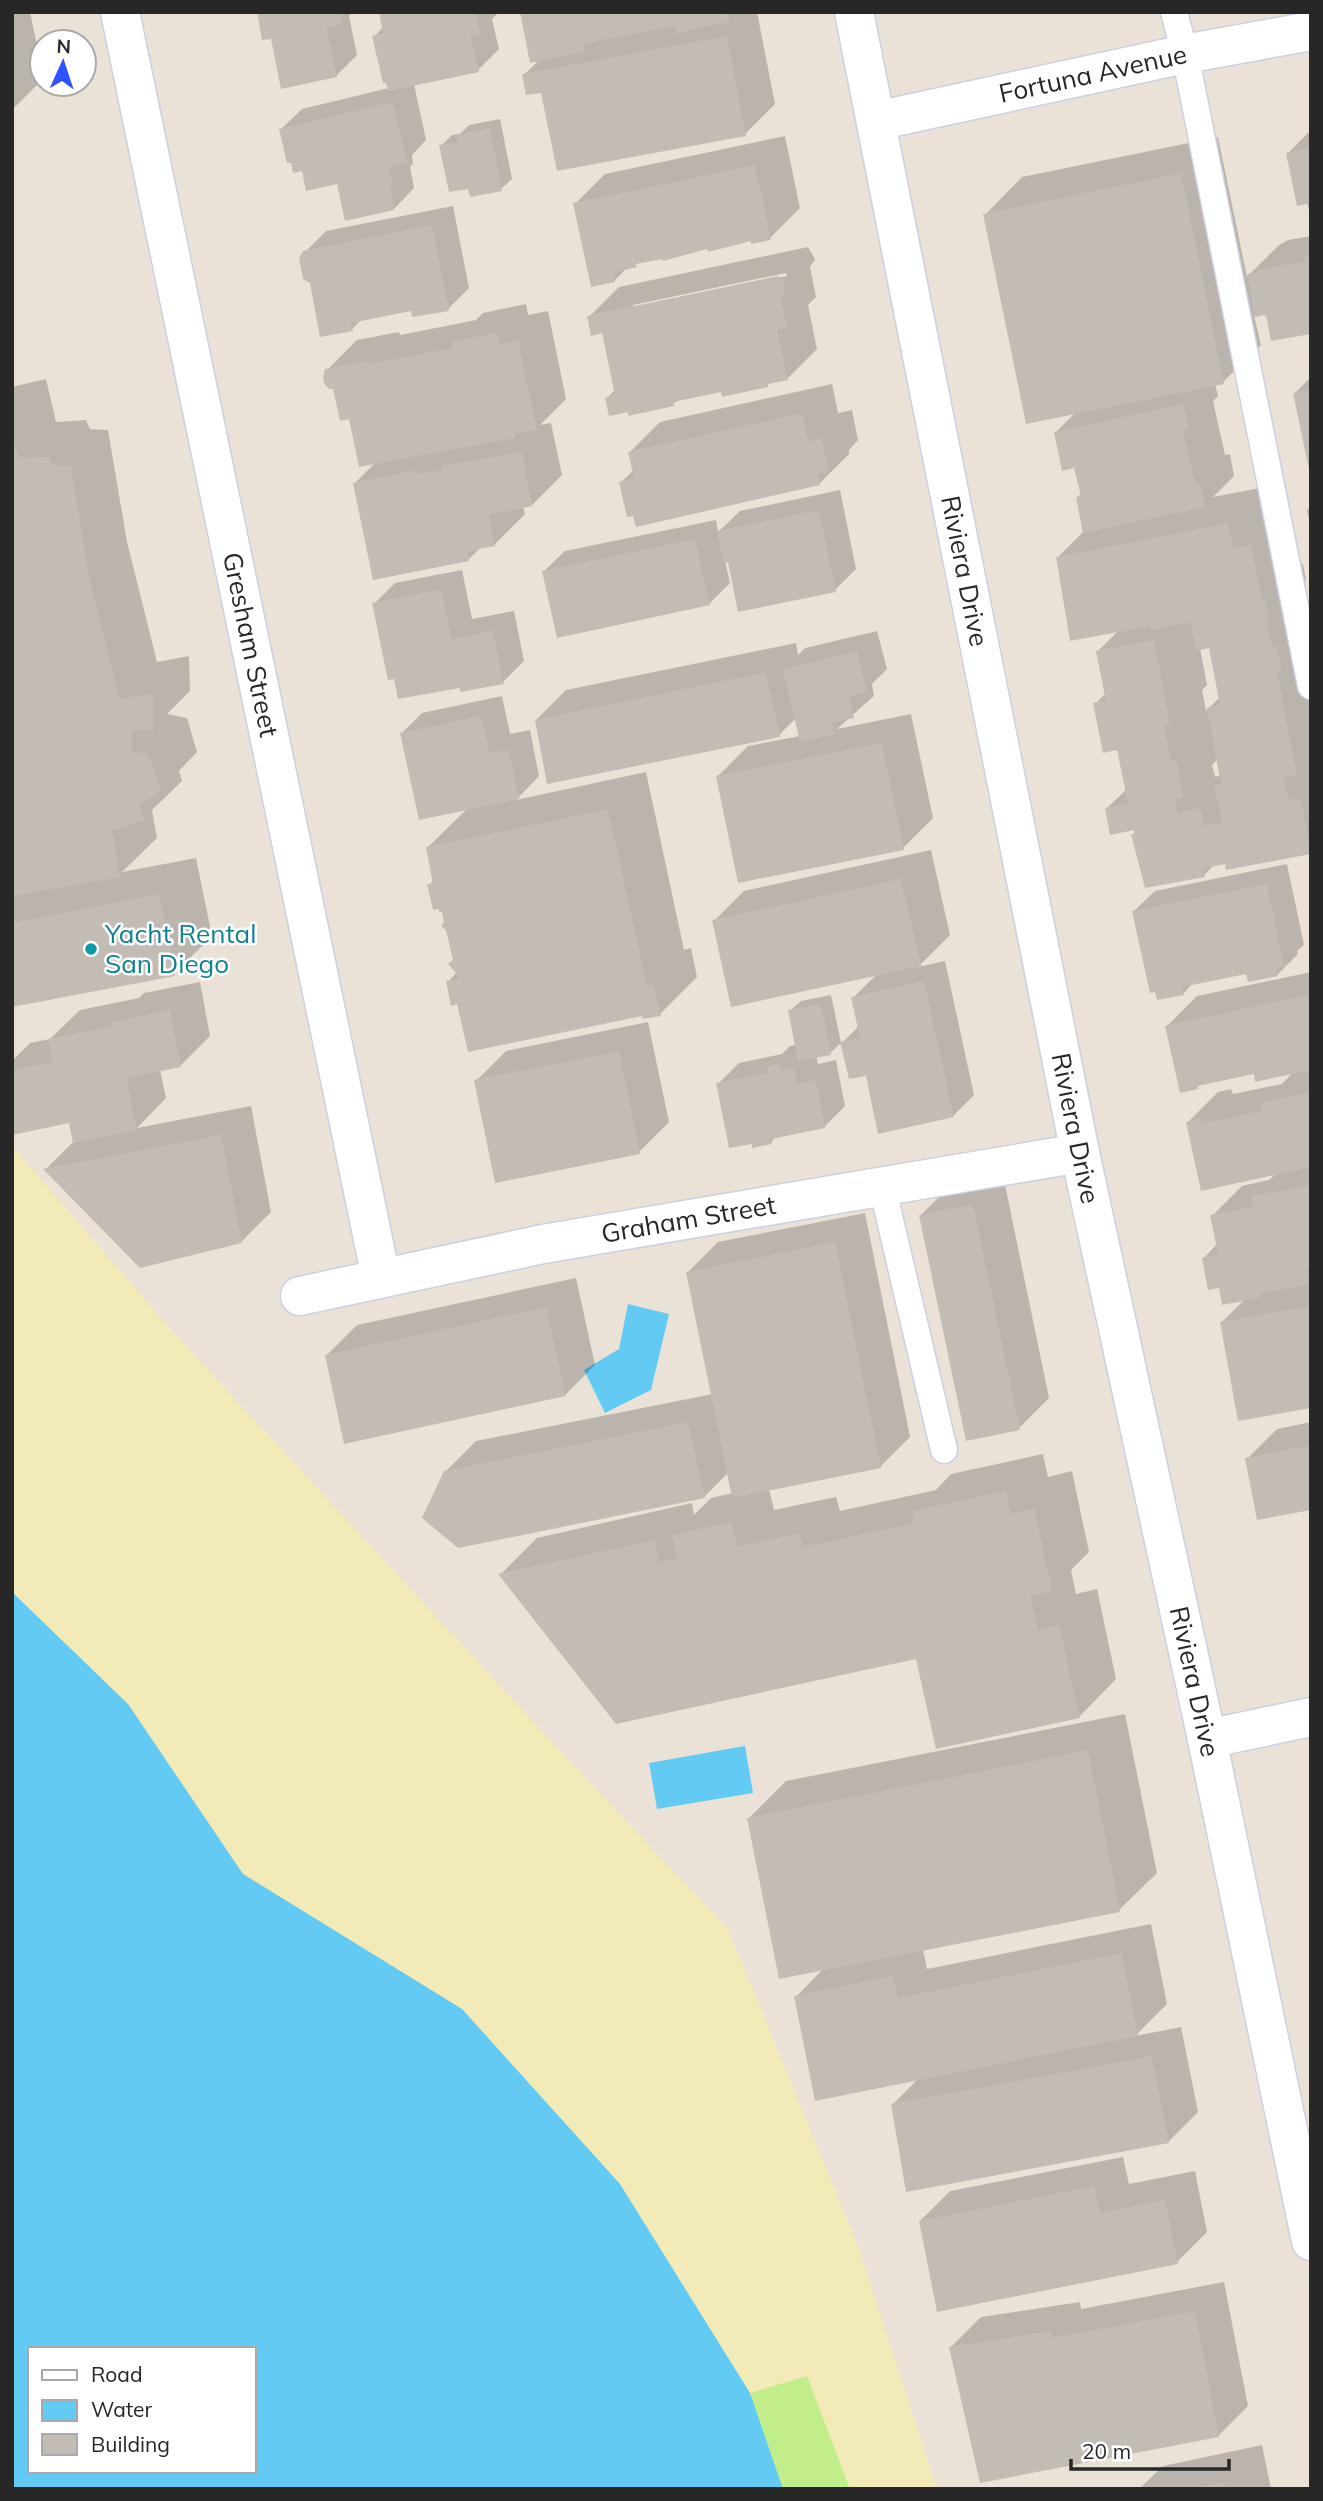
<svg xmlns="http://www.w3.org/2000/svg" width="1323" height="2501" font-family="Mulish,sans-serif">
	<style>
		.sand { fill: #f2eab7 }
		.pitch { fill: #c1ed8b }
		.water { fill: #63caf3; fill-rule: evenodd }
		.shadow { fill: #0003; fill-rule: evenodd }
		.building { fill: #c2bcb4 }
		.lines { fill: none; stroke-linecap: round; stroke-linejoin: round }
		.service-casing { stroke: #ccd0e1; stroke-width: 29 }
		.minor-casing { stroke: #ccd0e1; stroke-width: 41 }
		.tertiary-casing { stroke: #ccd0e1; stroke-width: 41 }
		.service { stroke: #fff; stroke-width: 26 }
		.minor { stroke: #fff; stroke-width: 38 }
		.tertiary { stroke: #fff; stroke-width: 38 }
		.culture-dot { fill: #0f9aa8; stroke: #fff; stroke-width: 2.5 }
		.labels { text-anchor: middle; stroke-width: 5; stroke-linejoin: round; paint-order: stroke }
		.street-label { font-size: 26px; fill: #272727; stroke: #fff }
		.culture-label { font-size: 26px; fill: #0d838f; stroke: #fff; text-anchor: start }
	</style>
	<rect width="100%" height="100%" fill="#eae2d7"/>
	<path class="sand" d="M12,1146L175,1334L565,1756L728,1929L858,2246L937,2489H577L12,1622Z"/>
	<path class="pitch" d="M807,2376L850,2489H756L721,2402Z"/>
	<path class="water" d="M628,1304L669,1314L651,1390L605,1413L584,1370L619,1349Z
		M12,1592L128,1704L243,1874L462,2009L620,2184L750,2393L783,2489H12ZM30,2349H254V2471H30Z
		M745,1746L753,1793L657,1809L649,1763Z"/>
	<path class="shadow" d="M12,12H30L42,69V80L12,110Z
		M258,12H353L349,16L357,55L336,76L272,37Z
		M380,12H499L492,19L499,49L478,70L414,84L426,140L412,155L413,164L410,167L414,188L394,209L339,182L304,169L281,129L302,109L389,88L374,37L383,27Z
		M522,12H757L775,104L745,134L543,90L524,75L540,59Z
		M500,119L512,179L501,189L470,187L441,146L452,135L460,134L469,125Z
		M1308,133H1311V211L1287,154Z
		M785,136L800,208L770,238L709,246L640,262L628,267L614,281L575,204L605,174Z
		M1218,137L1247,277L1279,245L1288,240L1311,236V332L1267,313L1254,315L1261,345L1223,382L1215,384L1218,396L1213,401L1225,455L1230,454L1234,476L1213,497L1265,487L1299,565L1303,564L1306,580L1303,582L1311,610V852L1227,868L1226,862L1215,864L1204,875L1136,832L1135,828L1107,808L1127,789L1119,748L1095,704L1107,692L1098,651L1120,629L1058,557L1084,531L1077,498L1082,493L1075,466L1056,432L1076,412L985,215L1022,177ZM1210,646L1220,697L1206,711L1202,690L1207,685L1200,648ZM1218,759L1222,775L1215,777L1212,765Z
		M453,206L469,288L448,309H412L362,319L352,329L305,252L326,231Z
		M808,247L815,259L810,267L816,297L808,305L817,349L787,379L771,382L768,385L722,390L678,400L673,404L629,410L607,398L616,389L604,331L589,317L619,287ZM786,273L787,276L633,308V305Z
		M526,304L528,315L548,311L566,399L540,425L551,423L562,475L532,505L523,506L525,514L495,544L481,547L469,559L355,483L375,463L327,370L357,340L399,332L400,335L476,320L483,313Z
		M1311,377V472L1295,393Z
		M46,379L56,422L86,420L90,429L108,430L127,542L157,662L189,656L190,691L167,714L187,718L197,752L179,771L182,781L152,810L157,838L122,872L196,858L212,936L174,974L12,1005V387Z
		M832,384L838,413L852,410L858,440L849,450V454L819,484L621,482L634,470L630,452L660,422Z
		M840,490L856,569L835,590L730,560L725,561L730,583L709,604L544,571L565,551L716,520L718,532L740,511Z
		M1311,506V529L1307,510Z
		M462,570L472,619L514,611L524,661L503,682L461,686L374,604L395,583Z
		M877,631L887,669L872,684L874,696L837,729L911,714L933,818L903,848L718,776L748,746L800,736L796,718L779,735L536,720L566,690L796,643L798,655L805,648Z
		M502,696L510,734L530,730L539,776L516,800L646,772L684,950L691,948L697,977L660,1014L459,1002L448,982L457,972L444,909L429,885L434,880L427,848L468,808L402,733L422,713Z
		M931,850L950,935L918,967L945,961L974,1095L953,1116L867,1074L842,1043L859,1026L853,998L876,975L714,921L744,891Z
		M1287,864L1304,945L1297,951L1298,954L1277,975L1248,972L1193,983L1183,994L1134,911L1155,891Z
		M1311,972L1310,1282L1311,1407L1222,1322L1245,1299L1220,1286L1204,1258L1217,1244L1212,1216L1242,1186L1269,1180L1278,1172L1188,1122L1218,1092L1231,1089L1233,1094L1282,1084L1294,1071L1255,1072L1201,1084L1197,1087L1167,1026L1197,996Z
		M200,982L210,1036L180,1066L160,1070L166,1098L137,1128L251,1106L271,1212L241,1242L46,1169L74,1141L70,1121L12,1129V1061L30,1043L50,1039L80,1010L139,998L144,993Z
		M831,995L841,1043L830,1053L816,1056L818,1064L836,1060L845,1106L824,1127L778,1135L771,1142L718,1084L739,1063L782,1054L790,1046L797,1045L790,1011L801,1001Z
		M648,1022L669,1122L639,1152L476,1081L506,1051Z
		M1003,1175L1049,1398L1019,1428L921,1215L951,1185Z
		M865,1213L910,1437L880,1467L769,1489L774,1510L836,1497L840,1511L936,1490L951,1474L1043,1454L1048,1477L1072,1471L1089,1552L1071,1570L1076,1594L1097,1589L1116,1679L1079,1717L917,1657L500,1575L537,1538L692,1503L694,1515L711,1498L733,1493L729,1472L704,1497L445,1472L476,1441L713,1394L688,1272L718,1242Z
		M576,1278L595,1365L565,1395L327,1355L357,1325Z
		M1311,1422V1508L1247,1459L1277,1429Z
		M1125,1714L1157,1873L1119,1910L923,1949L927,1969L1151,1924L1167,2004L1135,2036L1181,2027L1198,2112L1168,2142L892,2105L919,2078L796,1997L824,1968L749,1818L786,1781Z
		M1123,2157L1129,2184L1195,2171L1207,2232L1177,2262L920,2221L950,2191Z
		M1224,2282L1248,2406L1218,2436L951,2347L981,2317L1080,2302L1081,2309Z
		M1262,2445L1271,2489H1139L1163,2466Z"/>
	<path class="building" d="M257,12H341L343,24L327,28L337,77L281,89L271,39L262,40Z
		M379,12H475L480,34L471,36L479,72L388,91L386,83H383L372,36L383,33Z
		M520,12H727L729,22L676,33L675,26L583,44L584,52L530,63Z
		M727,36L746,136L557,171L541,93L526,95L522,74Z
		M393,102L407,163L389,166L393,187H390L394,210L345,221L337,184L306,191L302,171L293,173L291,163H287L279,129Z
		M490,128L502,191L470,197L468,189L449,192L439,145L458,142L457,135Z
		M1311,148V214H1310L1307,204L1297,206L1286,153Z
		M755,165L771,240L751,244V241L708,252L707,249L663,261L662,259L636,264L637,267L614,272L615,282L591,287L573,203Z
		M1181,173L1224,384L1026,424L983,214Z
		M432,225L449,311L412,317L411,311L351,323L353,331L320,337L310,283L303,279L299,258L303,251Z
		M1311,256V334L1271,341L1266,315L1255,317L1247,274L1257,272V270L1305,261V257Z
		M778,276L784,283L785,291L781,298L787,328L777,330L788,380L768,384V387L722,397L721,392L673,402L674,406L628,416V412L609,416L605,398L615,395L602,333L591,336L587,316Z
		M496,333L499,344L518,340L537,430L515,434L516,438L359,467L349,419L340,421L333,389H329L324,383L323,378L325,369L369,361L370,364L452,348L451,342Z
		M1311,389V474H1310L1293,393Z
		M1183,404L1189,428L1183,429L1195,484L1200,483L1205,507L1083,533L1076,497L1081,496L1074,468L1062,471L1054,432Z
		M802,413L808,442L822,439L829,472L818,474L820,485L636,527L633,516L627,517L619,482L634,478L628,452Z
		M12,434L19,458L49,457L53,466H71L90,581L120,699L153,693V730H132V751L149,755L161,791L140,804L145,820L112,831L120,877L12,896Z
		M522,452L532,506L489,515L495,546L468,551L469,561L373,580L353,483L416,470L417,474L442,470L441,466Z
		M819,510L836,592L738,612L728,562L724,563L717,531Z
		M1228,523L1233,548L1251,545L1262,602L1266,601L1269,619H1266L1272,647L1277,646L1281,670L1277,671L1297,776L1284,778L1288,800L1301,799L1311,854L1226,870L1225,864L1203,868L1205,877L1145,888L1131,834H1134V830L1110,835L1105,808L1128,803L1117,750L1103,753L1093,703L1106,701L1096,651L1154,640L1170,724L1164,726L1171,760L1176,759L1183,797L1175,799L1178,813L1200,808L1204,826L1222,823L1214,785L1221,784L1207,708L1220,705L1209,648L1196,651L1190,622L1151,631L1150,626L1070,641L1056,557Z
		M695,539L710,605L557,638L542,571Z
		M442,589L451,639L493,631L504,684L460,692V688L398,699L394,679L388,680L372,603Z
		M857,651L867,692L849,696L854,718L832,723L835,734L800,742L783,669Z
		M766,672L780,737L547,784L535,720Z
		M481,716L490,753L509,750L519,799L419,820L400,733Z
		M882,743L904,850L738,883L716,776Z
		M608,809L647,986L654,985L661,1016L643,1019L642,1016L468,1052L457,1004L451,1006L446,981L460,978L448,964L453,960L446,930L441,926L444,922L442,912H439V909L433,910L427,884H433L426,847Z
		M901,879L921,966L731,1007L712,920Z
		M1267,884L1284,967L1276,968L1278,976L1248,982L1246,974L1182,987L1184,995L1157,1000L1155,992L1150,993L1132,911Z
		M159,894L175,976L12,1007V923Z
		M924,981L954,1117L878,1134L866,1076L849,1079L840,1042L860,1038L851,997Z
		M1306,995L1307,998L1311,997V1070L1255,1082L1254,1074L1197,1086L1198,1089L1180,1093L1165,1026Z
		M821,1004L831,1055L798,1061L788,1010Z
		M170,1010L181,1067L126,1078L137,1130L73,1143L69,1123L12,1135V1070L52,1062L48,1039L112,1026V1022Z
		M619,1051L640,1154L495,1183L474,1080Z
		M780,1064L782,1070L794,1068L797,1084L816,1080L825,1128L771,1139L772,1144L752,1148V1144L729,1148L716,1083L768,1073L767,1066Z
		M1311,1092V1167L1201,1191L1186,1122L1202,1118L1203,1123L1262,1111L1260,1103Z
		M221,1135L242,1243L140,1268L43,1169Z
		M1311,1185V1268L1306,1269L1310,1284L1259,1294L1260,1298L1222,1305L1219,1288L1208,1290L1202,1258L1218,1254L1210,1215L1253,1207L1251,1196Z
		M973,1204L1020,1430L966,1441L919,1215Z
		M835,1242L881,1468L732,1498L686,1272Z
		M1311,1306V1408L1238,1421L1220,1322Z
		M546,1307L566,1396L344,1444L325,1355Z
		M688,1422L705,1498L458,1548L422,1518L444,1471Z
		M1311,1445V1510L1257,1520L1245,1458Z
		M1006,1491L1010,1514L1034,1508L1052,1591L1031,1596L1038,1630L1059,1625L1080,1718L936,1749L916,1659L616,1724L498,1574L655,1540L659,1563L677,1558L672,1535L731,1522L737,1547L799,1533L803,1547L914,1523L912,1511Z
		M1088,1750L1120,1912L779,1979L747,1818Z
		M1122,1953L1138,2036L815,2101L794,1996L893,1976L898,1998Z
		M1152,2056L1169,2143L906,2192L891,2104Z
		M1094,2186L1100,2213L1165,2200L1178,2264L937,2312L919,2221Z
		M1195,2311L1219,2437L980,2483L949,2347L1051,2331L1052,2338Z
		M1224,2482L1226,2489H1196L1195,2488Z"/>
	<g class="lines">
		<defs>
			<path id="service" d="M1174,12L1185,54L1311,686
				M882,1186L944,1450"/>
			<g id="minor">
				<path id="s1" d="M120,12L381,1278"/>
				<path id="s2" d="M876,121L1185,54L1311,31"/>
				<path id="s3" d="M300,1296L543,1244L1080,1153"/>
				<path d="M1207,1739L1311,1717"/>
			</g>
			<g id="tertiary">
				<path id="s4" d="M854,12L1080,1153L1207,1739L1311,2241"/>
			</g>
		</defs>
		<use href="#service" class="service-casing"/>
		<use href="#minor" class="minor-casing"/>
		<use href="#tertiary" class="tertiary-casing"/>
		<use href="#service" class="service"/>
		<use href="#minor" class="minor"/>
		<use href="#tertiary" class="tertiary"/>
	</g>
	<circle class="culture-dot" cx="91" cy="949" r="7"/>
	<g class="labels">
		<g class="street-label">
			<text dy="9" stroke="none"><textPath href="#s2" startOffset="222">Fortuna Avenue</textPath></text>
			<text dy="9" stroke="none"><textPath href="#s4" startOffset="570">Riviera Drive</textPath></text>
			<text dy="9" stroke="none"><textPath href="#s1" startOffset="646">Gresham Street</textPath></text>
			<text dy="9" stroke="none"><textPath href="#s4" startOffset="1138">Riviera Drive</textPath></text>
			<text dy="9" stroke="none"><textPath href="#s3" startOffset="396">Graham Street</textPath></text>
			<text dy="9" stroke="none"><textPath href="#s4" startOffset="1704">Riviera Drive</textPath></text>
		</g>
		<g class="culture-label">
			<text x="105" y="943">Yacht Rental<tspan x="105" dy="30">San Diego</tspan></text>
		</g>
	</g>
	<rect width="1323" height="2501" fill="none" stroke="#272727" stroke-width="28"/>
	<rect x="28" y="2347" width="228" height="126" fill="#ffffff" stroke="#a9a9a9" stroke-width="2"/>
	<rect x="42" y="2370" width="35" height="10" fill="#ffffff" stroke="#a9a9a9" stroke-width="2"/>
	<text x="91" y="2382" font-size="21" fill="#272727">Road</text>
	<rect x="42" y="2400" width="35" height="21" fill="#63caf3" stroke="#a9a9a9" stroke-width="2"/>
	<text x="91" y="2417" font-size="21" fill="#272727">Water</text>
	<rect x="42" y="2434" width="35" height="21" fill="#c2bcb4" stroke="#a9a9a9" stroke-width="2"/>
	<text x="91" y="2452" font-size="21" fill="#272727">Building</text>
	<g transform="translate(63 63) rotate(3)"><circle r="33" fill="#ffffff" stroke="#a9a9a9" stroke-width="2"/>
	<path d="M0-5L12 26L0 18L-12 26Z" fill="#2f52ff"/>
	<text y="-10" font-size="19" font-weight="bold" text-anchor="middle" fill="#272727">N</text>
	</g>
	<path d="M1071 2459v10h158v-10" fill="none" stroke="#272727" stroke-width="3.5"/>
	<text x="1082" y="2459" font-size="21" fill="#272727" stroke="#ffffff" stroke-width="5" paint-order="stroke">20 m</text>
</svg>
